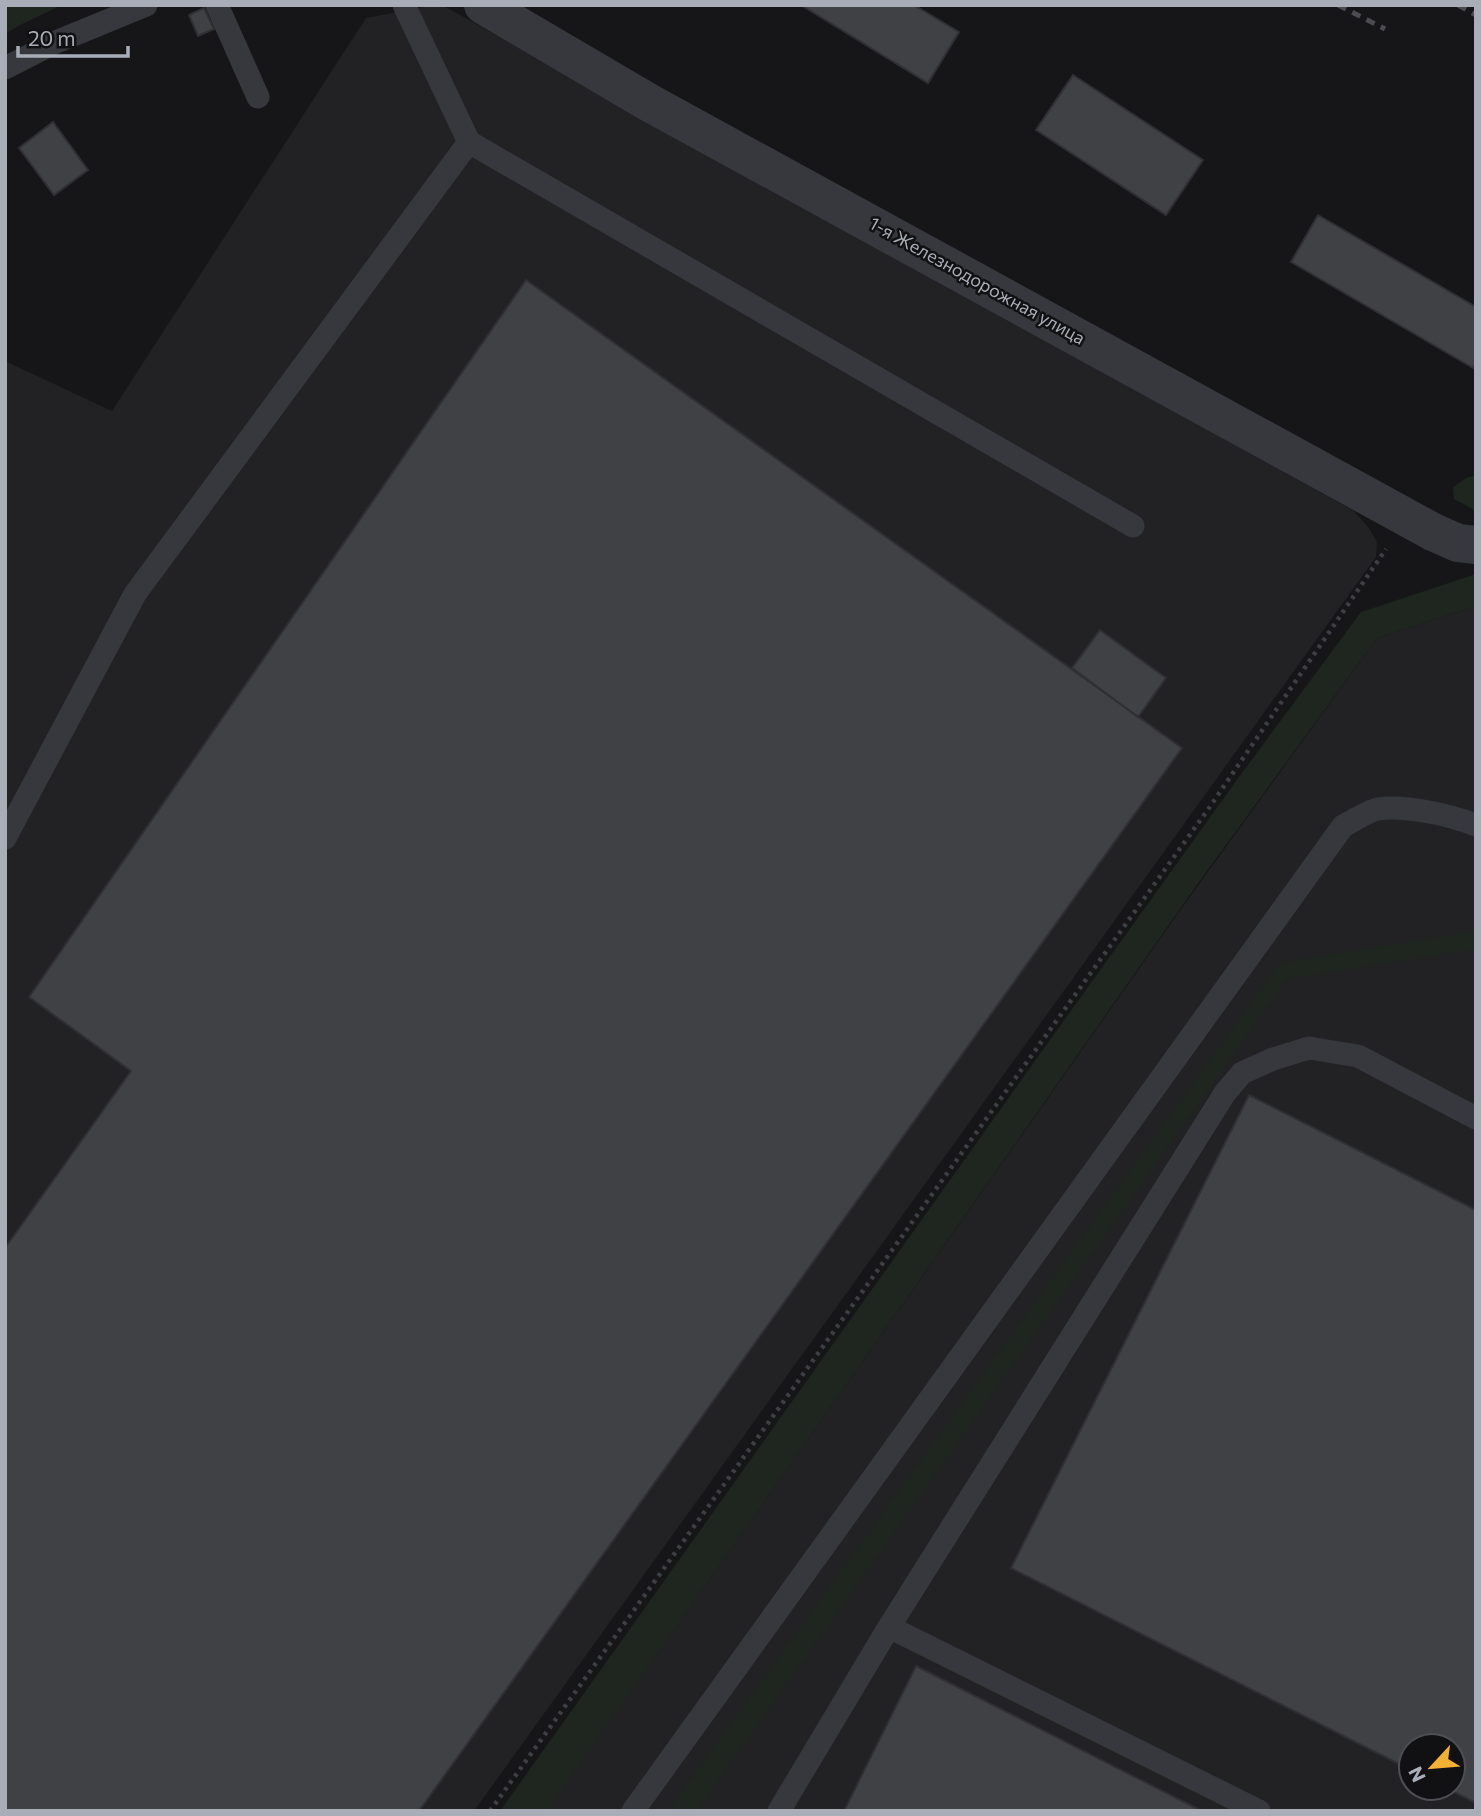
<svg xmlns="http://www.w3.org/2000/svg" width="1481" height="1816" font-family="Commissioner,sans-serif">
	<style>
		.built { fill: #222225; fill-rule: evenodd }
		.green { fill: #1e261f }
		.building { fill: #404145; stroke: #303034; stroke-width: 2 }
		.lines { fill: none; stroke-linecap: round; stroke-linejoin: round }
		.path { stroke: #3d3f44; stroke-width: 4.5; stroke-dasharray: 3.5 5; stroke-linecap: butt }
		.service { stroke: #37383d; stroke-width: 23 }
		.minor { stroke: #37383d; stroke-width: 38 }
		.rail { stroke: #4a4c52; stroke-width: 5; stroke-dasharray: 9 7; stroke-linecap: butt }
		.labels { text-anchor: middle; stroke-width: 5; stroke-linejoin: round; paint-order: stroke }
		.street-label { font-size: 18px; fill: #a8adb8; stroke: #111113 }
	</style>
	<rect width="100%" height="100%" fill="#161618"/>
	<path class="built" d="M435,5H442L1354,511L1369,528L1377,542L1376,557L474,1811H5V361L112,411L366,18Z
		M1476,606V1811H546L1181,909L1377,638ZM1411,1746H1453V1788H1411Z"/>
	<path class="green" d="M5,5H62L20,25L5,34Z
		M1476,476V511L1454,499L1453,487L1468,477Z
		M1476,574V606L1377,638L1199,882L547,1811H500L1042,1051L1239,777L1361,612Z
		M1476,931V949L1287,979L697,1811H668L1280,963Z"/>
	<path class="building" d="M801,5H914L959,32L928,83Z
		M204,8L214,29L198,36L189,15Z
		M1073,75L1203,160L1166,215L1036,130Z
		M53,122L88,170L54,195L19,148Z
		M1318,215L1476,307V363L1473,368L1291,262Z
		M526,280L1182,748L419,1811H5V1248L131,1071L29,997Z
		M1100,630L1166,678L1138,717L1072,668Z
		M1249,1095L1476,1210V1803L1446,1788H1453V1746H1411V1770L1011,1568Z
		M916,1666L1202,1811H844Z"/>
	<g class="lines">
		<path class="path" d="M490,1811L1209,808L1386,549"/>
		<path class="service" d="M217,5L258,97
			M404,5L469,142
			M5,68L56,42L146,5
			M5,838L135,594L469,142L1133,526
			M889,1627L1259,1811
			M633,1811L1343,826C1354,821 1367,811 1378,809C1406,805 1450,815 1476,825
			M779,1811L889,1627L1225,1093L1242,1073L1273,1059L1309,1048L1358,1056L1476,1118"/>
		<path class="minor" d="M483,5L648,102L1433,532L1458,543L1476,545"/>
		<path class="rail" d="M1338,5L1385,29
			M1458,5L1476,15"/>
	</g>
	<g class="labels">
		<g class="street-label">
			<text transform="translate(977 281) rotate(29)" y="6">1-я Железнодорожная улица</text>
		</g>
	</g>
	<rect width="1481" height="1816" fill="none" stroke="#a8adb8" stroke-width="14"/>
	<g transform="translate(1432 1767) rotate(244)"><circle r="33" fill="#111113" stroke="#4d4f55" stroke-width="2"/>
	<path d="M0-5L12 26L0 18L-12 26Z" fill="#f2b134"/>
	<text y="-10" font-size="19" font-weight="bold" text-anchor="middle" fill="#a8adb8">N</text>
	</g>
	<path d="M18 46v10h110v-10" fill="none" stroke="#a8adb8" stroke-width="3.5"/>
	<text x="28" y="46" font-size="21" fill="#a8adb8" stroke="#111113" stroke-width="5" paint-order="stroke">20 m</text>
</svg>
